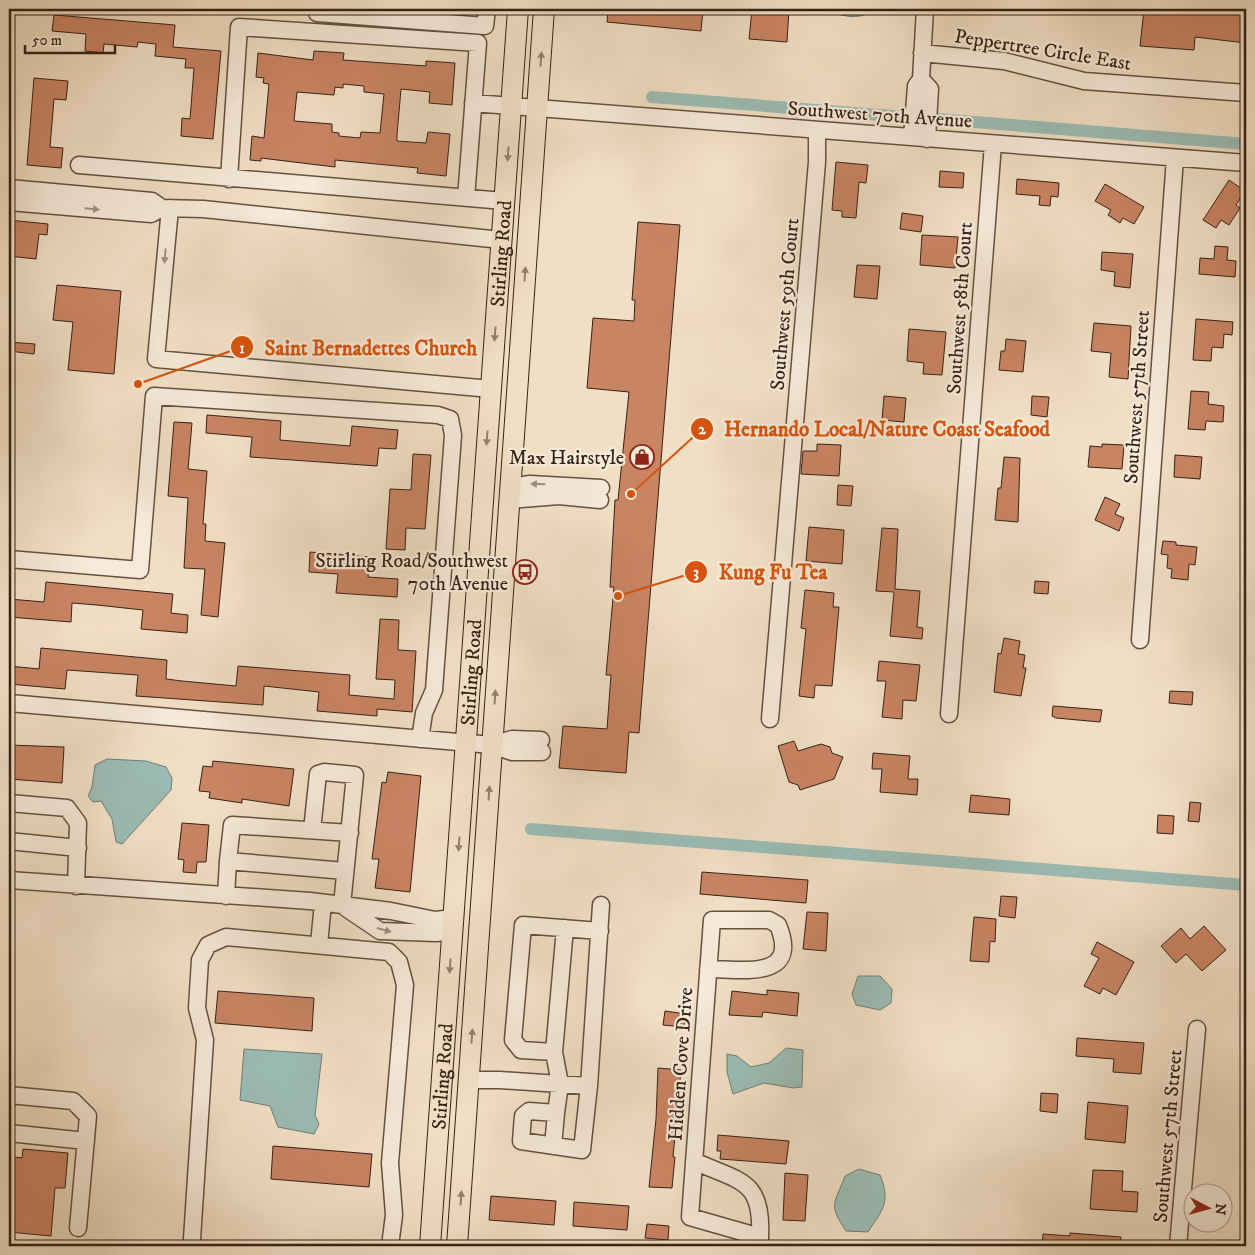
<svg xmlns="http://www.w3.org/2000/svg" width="1255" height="1255" font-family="'IM FELL DW Pica',serif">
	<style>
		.water { fill: #9bbcb5; stroke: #727e75 }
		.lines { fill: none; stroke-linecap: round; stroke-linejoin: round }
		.canal { stroke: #9bbcb5; stroke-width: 12 }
		.building { fill: #c98464; stroke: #352214; fill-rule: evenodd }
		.minor-casing { stroke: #645140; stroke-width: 19 }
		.major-casing { stroke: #352214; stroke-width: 22 }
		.minor { stroke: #f6ead9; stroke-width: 16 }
		.major { stroke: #f1dfc5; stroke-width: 20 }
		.oneway { fill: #93806c }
		.oneway2 { fill: #9f9080 }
		.labels { text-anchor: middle; stroke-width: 4.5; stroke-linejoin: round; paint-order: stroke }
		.street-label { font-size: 20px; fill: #352214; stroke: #f6ead9 }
		.poi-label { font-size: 20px; fill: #352214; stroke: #f6ead9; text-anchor: end }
		.leader { fill: none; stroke: #d6540d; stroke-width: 2 }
		.callout-dot { fill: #d6540d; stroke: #f6ead9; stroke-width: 2 }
		.mark-label { font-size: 15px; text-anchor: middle; font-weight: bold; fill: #fff }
		.callout-label { font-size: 21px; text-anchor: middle; font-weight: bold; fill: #d6540d; stroke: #f6ead9; stroke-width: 4.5; stroke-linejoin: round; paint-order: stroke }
	</style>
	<rect width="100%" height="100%" fill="#f1dfc5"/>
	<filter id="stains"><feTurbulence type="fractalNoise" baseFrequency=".004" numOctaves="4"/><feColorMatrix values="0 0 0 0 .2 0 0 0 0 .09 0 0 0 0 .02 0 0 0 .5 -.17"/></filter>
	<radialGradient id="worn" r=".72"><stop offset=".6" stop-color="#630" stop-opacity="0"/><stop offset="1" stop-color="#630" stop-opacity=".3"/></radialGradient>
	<path class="water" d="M829,9H875C864,20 840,18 829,9Z
		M107,759L146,761L166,767L172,778L171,790L122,844L116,842L112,819L101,801L93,802L88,796L92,787L95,765Z
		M858,976H880L892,989L891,1003L880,1010L856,1005L852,994Z
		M786,1048L803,1050L802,1087L793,1088L764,1083L733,1094L727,1072V1054L737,1056L751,1067L769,1063Z
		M244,1049L322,1054L315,1115L319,1124L314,1134L278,1127L270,1106L240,1100Z
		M859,1169L880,1175C891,1202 883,1209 868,1232L846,1231C828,1204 834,1205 845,1176Z"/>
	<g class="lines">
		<path class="canal" d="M652,97L905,117
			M925,118L1246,144
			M531,829L1246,885"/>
	</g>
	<path class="building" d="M608,9H703L701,31L607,22Z
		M752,9H789L787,42L749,39Z
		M1144,9H1246V43L1195,37L1194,50L1140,46Z
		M54,15L175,25L173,47L221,51L213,139L181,136L182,118L190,119L194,68H185L186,59L155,56L156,44L138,42L137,47L104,44L103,53L85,51L86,34L52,31Z
		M314,51L344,53L343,60L426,66V61L455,63L452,105L429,103L430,92L401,89L397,135V141L426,143L428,132L450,134L446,176L417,173L418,168L335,160V167L261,158V161L250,160L252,136L264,138L269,84L263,83L264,78L256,77L258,53L313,60ZM343,84L364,86V92L384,94L380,133L361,132L360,138L339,136V133L332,132V124L294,121L297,92L334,95L335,87L343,88Z
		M34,78L68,81L66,100L54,99L50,147L63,148L61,168L27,165Z
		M836,162L868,165L866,183L859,182L856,218L842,217V211L832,210Z
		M940,171L964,173L963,188L939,187Z
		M1017,179L1059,183L1058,197L1051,196L1050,206L1039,205L1040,196L1016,194Z
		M1229,180L1245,191L1236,205L1240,208L1229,225L1221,220L1216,228L1203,220Z
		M1105,184L1144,207L1134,224L1123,218L1120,223L1108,215L1111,210L1095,201Z
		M902,213L923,216L921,232L900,229Z
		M9,220L48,224L47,235L39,234L36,259L9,256Z
		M638,222L680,225L639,733L629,732L626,773L559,768L563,726L607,729L611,675H606L614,587H610L615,500H618L629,392L587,388L593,318L634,321L635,300H632Z
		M922,235L958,237L955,268L920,265Z
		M1215,246L1228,247L1227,260L1236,261L1235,277L1199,274L1200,258L1214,259Z
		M1102,252L1133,254L1130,288L1114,286L1115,272L1101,270Z
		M857,265L880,266L877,299L854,297Z
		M57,285L121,291L114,374L68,370L73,322L53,320Z
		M1196,319L1233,322L1232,335L1224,334L1223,348L1212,347L1211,361L1193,360Z
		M1094,323L1131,326L1128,379L1109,377L1111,353L1091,351Z
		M909,329L946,332L942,375L923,374L924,363L907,361Z
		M1006,339L1026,341L1023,372L999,370L1001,351H1005Z
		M9,342L35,344L34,354L9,351Z
		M1191,391L1209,392L1208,404L1224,406L1223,422L1206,421L1205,430L1188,429Z
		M884,396L906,398L904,422L882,420Z
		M1032,396L1049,397L1047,417L1031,415Z
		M207,415L281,421L280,440L350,446L352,426L398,430L396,449L379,448L377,466L250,457L252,437L206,433Z
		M174,422L192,423L188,469L207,471L203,524H206L205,541L225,543L218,617L201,615L205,569L184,568L188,498L168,496Z
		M817,444L841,445L839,476L801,474L803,451H817Z
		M1102,444L1124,445L1122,469L1088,467L1090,446L1102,447Z
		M413,454L431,455L425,529L406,528L405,550L386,549L390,489L411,490Z
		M1175,455L1202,457L1200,479L1174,477Z
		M1004,457L1020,458L1018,522L995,520L998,488H1001Z
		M838,485L853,486L851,506L837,505Z
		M1105,497L1120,504L1115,514L1124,518L1119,531L1095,520Z
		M809,527L844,530L842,564L806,561Z
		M882,528L898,529L895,589L920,591L917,627L923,628L922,639L890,636L894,592L876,591Z
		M1163,541L1176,542V545L1197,547L1195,565L1189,564L1188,580L1171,578L1172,569L1167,568L1168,555L1161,554Z
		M310,552L370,557L368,577L398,579L397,597L336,593L338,574L309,572Z
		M1035,581L1049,582L1048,594L1034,593Z
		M46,582L173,594L171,613L188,615L187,633L141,629L143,610L97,605L72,603L71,622L9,617V599L44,602Z
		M805,590L834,593L833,607H839L832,686L815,685L814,698L799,696L806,629L801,628Z
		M380,619L399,620L398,650L416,651L412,712L377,709V716L317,711L319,692L264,686L263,705L136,696L138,675L67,670L65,689L9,684V666L39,669L41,648L167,660L166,679L182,681L236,686L238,666L350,675L349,695L394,699L395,680L376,679Z
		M1004,638L1020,641L1018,654L1025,655L1023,668H1026L1021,696L994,692L998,653L1001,654Z
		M879,661L920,665L916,701L903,700L902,719L882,717L886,681H877Z
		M1170,691L1193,692L1192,705L1169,703Z
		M1053,706L1102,710L1100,722L1056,718L1052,716Z
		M794,741L798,751L821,744L830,747L832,753L843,757L834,779L800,790L798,785L789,782L778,746Z
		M9,745L64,747L62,783L9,779Z
		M873,753L910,756L908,779H918L917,795L880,792L882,769H872Z
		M213,761L294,769L289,806L242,799V803L209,798L210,792L199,791L203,766L212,767Z
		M388,772L421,776L410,892L375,888L379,859H372L382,782L386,783Z
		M971,795L1010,799L1009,815L969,812Z
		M1190,802L1201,803L1199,822L1188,821Z
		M1158,815L1174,816L1173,834L1157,833Z
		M182,823L209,825L206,862H197L196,873L183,872L184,860L178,859Z
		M702,872L808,880L806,903L700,894Z
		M1001,896L1017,897L1015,918L999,916Z
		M807,912L828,913L826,951L803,949Z
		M974,917L996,919L995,942L990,941L989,962L970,961Z
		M1204,926L1226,950L1202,971L1186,954L1176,963L1161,946L1181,928L1190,939Z
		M1097,942L1134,962L1116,995L1103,988L1100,994L1084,986L1099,958L1091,954Z
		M767,990L799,993L797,1016L763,1012L762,1017L729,1015L732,991L767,995Z
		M218,991L314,998L312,1031L215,1023Z
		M665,1011L686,1014L684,1027L663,1025Z
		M1077,1038L1144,1043L1141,1074L1113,1072L1114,1059L1076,1056Z
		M658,1068L681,1070L673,1157H675L672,1188L649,1187L656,1119Z
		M1041,1093L1058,1094L1057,1113L1040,1111Z
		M1088,1102L1128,1106L1125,1143L1085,1139Z
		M718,1135L789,1141L786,1164L720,1159L721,1151H717Z
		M273,1146L372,1154L369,1187L271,1179Z
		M23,1149L68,1153L65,1188H55L51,1236L9,1232L14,1157L22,1158Z
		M1093,1170L1123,1171L1122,1191L1138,1192L1137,1212L1090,1209Z
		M785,1173L808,1175L805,1221L783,1220Z
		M491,1196L556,1201L554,1225L489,1220Z
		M574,1202L629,1206L627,1230L573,1226Z
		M647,1224L669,1226L668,1240L645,1238Z
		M1070,1233L1121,1237L1120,1246H1042L1043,1234L1070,1236Z"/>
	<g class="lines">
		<defs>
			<path id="minor" d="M317,9V13L485,26L487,9
				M922,53L1004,61L1084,81L1246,93
				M921,79L930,89L927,139
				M473,103L1246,163
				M912,137L916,86L921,79L925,9
				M79,165L504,201
				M229,179L239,27L478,43L466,198
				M9,188L152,201L162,208L151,214L9,202
				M162,208L203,209L501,240
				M170,208L156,359L491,389
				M510,487L530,484L601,488
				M509,500L559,496L600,500
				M9,559L140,570L154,396L438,415L450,419L453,435L434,690L424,713L420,739
				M1140,640L1175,158
				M9,703L492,745L512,752H542
				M949,714L993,144
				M770,719L817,162V131
				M492,745L512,739L541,740
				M9,803L67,808L78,823L76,886
				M312,830L318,774L324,772L355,775L342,905
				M9,841L78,848
				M345,871L228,861L232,825L350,833
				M9,880L310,901L391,911L435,920L454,918
				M226,896L228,861
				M346,908L380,931L436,933L453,931
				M319,944L323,903
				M708,969C741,969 801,981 778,925L769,920H712L690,1217L760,1237V1246
				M554,1052L565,928
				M469,1080H500L589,1086L601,905
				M9,1095L73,1101L88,1116L78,1228
				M556,1113L560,1084L554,1052L521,1050L513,1040L523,925L600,931
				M9,1133L86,1141
				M553,1146L556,1113L529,1111L523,1116L521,1141L582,1150L589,1086
				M694,1161C740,1182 763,1179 760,1237
				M193,1246L192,1239L205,1040L197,1008L200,960L208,945L226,937L389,952L399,962L405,985L390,1163L394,1215L390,1246
				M1178,1246L1197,1029"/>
			<g id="major">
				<path id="s1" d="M430,1246L518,9"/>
				<path d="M457,1246L544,9"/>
			</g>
		</defs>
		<use href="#minor" class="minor-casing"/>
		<use href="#major" class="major-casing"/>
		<use href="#minor" class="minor"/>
		<use href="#major" class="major"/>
	</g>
	<defs><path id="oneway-solid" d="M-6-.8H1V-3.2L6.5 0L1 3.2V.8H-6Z" transform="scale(1.25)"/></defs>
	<g class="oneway">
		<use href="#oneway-solid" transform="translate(541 59) rotate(-86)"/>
		<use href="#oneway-solid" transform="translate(508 154) rotate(94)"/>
		<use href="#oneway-solid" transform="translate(525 274) rotate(-86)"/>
		<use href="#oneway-solid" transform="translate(495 334) rotate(94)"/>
		<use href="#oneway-solid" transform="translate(487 438) rotate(94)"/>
		<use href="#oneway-solid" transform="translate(495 697) rotate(-86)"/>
		<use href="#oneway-solid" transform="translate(489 793) rotate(-86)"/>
		<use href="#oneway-solid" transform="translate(459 844) rotate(94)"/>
		<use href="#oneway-solid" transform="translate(450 966) rotate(94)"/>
		<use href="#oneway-solid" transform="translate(472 1036) rotate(-86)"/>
		<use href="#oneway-solid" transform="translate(461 1198) rotate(-86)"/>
	</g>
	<g class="oneway2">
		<use href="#oneway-solid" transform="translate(92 209) rotate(5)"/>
		<use href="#oneway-solid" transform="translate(165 256) rotate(95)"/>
		<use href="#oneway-solid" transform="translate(538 484) rotate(-178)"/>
		<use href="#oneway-solid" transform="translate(384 930) rotate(15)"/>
	</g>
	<defs>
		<symbol id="shop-ring" viewBox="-11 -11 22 22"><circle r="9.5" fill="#f6ead9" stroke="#8f2418" stroke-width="1.5"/><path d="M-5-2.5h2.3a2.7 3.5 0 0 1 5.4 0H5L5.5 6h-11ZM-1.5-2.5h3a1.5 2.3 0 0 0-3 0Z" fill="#8f2418"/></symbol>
		<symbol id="bus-ring" viewBox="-11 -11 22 22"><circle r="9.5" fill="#f6ead9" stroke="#8f2418" stroke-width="1.5"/><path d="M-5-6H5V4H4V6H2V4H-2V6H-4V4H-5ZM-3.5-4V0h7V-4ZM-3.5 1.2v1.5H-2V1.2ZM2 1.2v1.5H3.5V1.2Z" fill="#8f2418"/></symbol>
	</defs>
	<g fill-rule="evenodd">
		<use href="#shop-ring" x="628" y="443" width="28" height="28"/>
		<use href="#bus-ring" x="511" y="558" width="28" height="28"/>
	</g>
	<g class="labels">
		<g class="street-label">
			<text transform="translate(1043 49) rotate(9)" y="7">Peppertree Circle East</text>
			<text transform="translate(880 114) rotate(4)" y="7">Southwest 70th Avenue</text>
			<text dy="7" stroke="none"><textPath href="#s1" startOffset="995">Stirling Road</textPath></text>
			<text transform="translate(784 304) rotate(-85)" y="7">Southwest 59th Court</text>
			<text transform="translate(959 308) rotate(-86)" y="7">Southwest 58th Court</text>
			<text transform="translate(1136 397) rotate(-86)" y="7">Southwest 57th Street</text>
			<text dy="7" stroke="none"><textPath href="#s1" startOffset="575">Stirling Road</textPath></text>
			<text transform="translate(680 1064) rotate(-86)" y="7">Hidden Cove Drive</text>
			<text dy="7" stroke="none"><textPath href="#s1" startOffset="170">Stirling Road</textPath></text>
			<text transform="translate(1167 1136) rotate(-85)" y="7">Southwest 57th Street</text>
		</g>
		<g class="poi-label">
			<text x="624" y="464">Max Hairstyle</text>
			<text x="508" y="567">Stirling Road/Southwest<tspan x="508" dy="23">70th Avenue</tspan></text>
		</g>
	</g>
	<path class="leader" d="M138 384L242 347M631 494L702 429M618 596L696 572"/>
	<g class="callout-dot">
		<circle cx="138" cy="384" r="5"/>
		<circle cx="631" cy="494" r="5"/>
		<circle cx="618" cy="596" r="5"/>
		<circle cx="242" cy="347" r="12"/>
		<circle cx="702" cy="429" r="12"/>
		<circle cx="696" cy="572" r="12"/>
	</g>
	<g class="mark-label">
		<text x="242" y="353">1</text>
		<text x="702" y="434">2</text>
		<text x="696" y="577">3</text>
	</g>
	<g class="callout-label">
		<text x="371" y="355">Saint Bernadettes Church</text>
		<text x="887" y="436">Hernando Local/Nature Coast Seafood</text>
		<text x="773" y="579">Kung Fu Tea</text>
	</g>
	<rect width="1255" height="1255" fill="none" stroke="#f1dfc5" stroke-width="30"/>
	<rect x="10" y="10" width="1235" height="1235" fill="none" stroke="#352214" stroke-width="2.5"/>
	<rect x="15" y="15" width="1225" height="1225" fill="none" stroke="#352214"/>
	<g transform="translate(1208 1208) rotate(96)"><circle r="24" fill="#f6ead9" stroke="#a99a8a"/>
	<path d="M0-4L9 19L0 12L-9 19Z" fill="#8f2418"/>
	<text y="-8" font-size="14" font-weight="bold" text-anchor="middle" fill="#352214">N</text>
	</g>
	<path d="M25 45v8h90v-8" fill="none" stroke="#352214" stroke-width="2.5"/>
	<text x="32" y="45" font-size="15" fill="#352214" stroke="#f6ead9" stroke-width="4" paint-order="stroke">50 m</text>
	<rect width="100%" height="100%" filter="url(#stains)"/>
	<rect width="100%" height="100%" fill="url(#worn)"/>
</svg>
